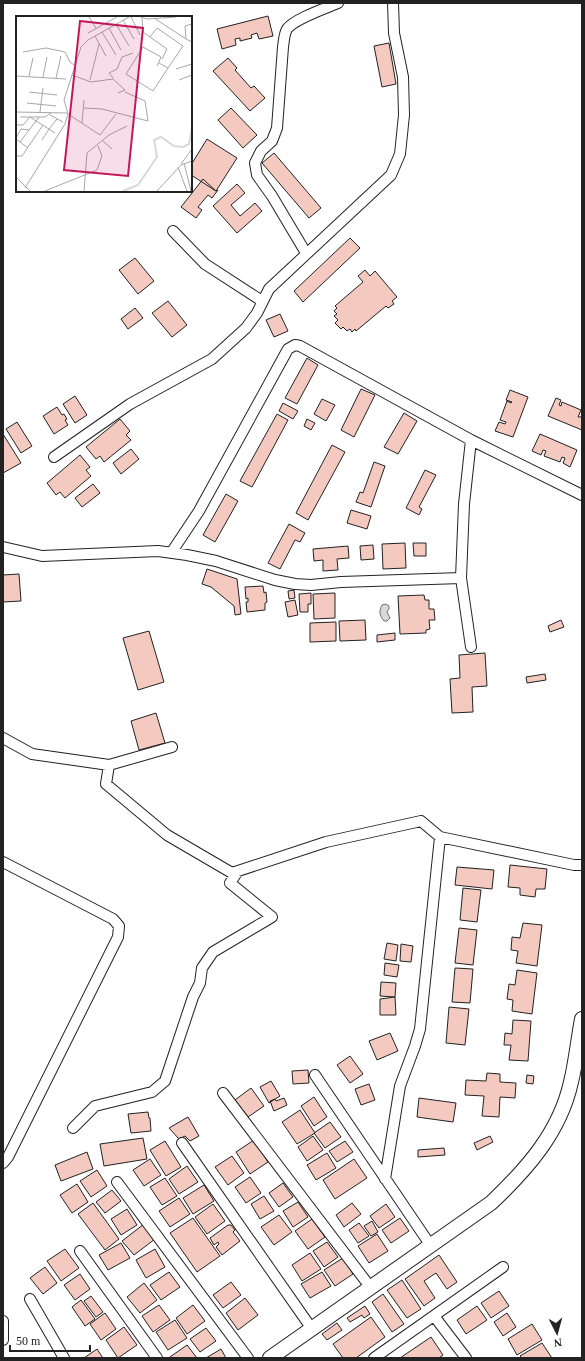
<svg xmlns="http://www.w3.org/2000/svg" width="585" height="1361" font-family="'Times New Roman',serif">
	<style>
		.water { fill: #d9d9d9; stroke: #6f6f6f }
		.building { fill: #f3c9c0; stroke: #222 }
		.lines { fill: none; stroke-linecap: round; stroke-linejoin: round }
		.street-casing { stroke: #222; stroke-width: 12 }
		.secondary-casing { stroke: #222; stroke-width: 16 }
		.street { stroke: #fff; stroke-width: 10 }
		.secondary { stroke: #fff; stroke-width: 14 }
		.inset-river { fill: none; stroke: #d9d9d9; stroke-width: 2 }
		.inset-road { fill: none; stroke: #a7a7a7; stroke-width: 1 }
		.view { fill: #c2185b; fill-opacity: 0.15; stroke: #c2185b; stroke-width: 2 }
		.inset-edge { fill: none; stroke: #222; stroke-width: 2 }
	</style>
	<rect width="100%" height="100%" fill="#fff"/>
	<path class="water" d="M386,604L389,606V609L387,612L390,618L387,621H384C379,615 379,611 382,605Z"/>
	<path class="building" d="M268,16L273,36L259,39L257,33L251,35L252,38L240,41V38L235,39L236,45L222,49L217,29Z
		M389,43L396,84L382,87L374,46Z
		M228,58L237,68L235,70L251,88L254,86L265,98L250,111L213,71Z
		M231,108L257,135L243,148L218,120Z
		M207,139L237,158L216,191L191,175V165Z
		M274,153L321,208L309,218L262,163Z
		M203,179L216,191L218,190L212,198L208,195L198,207L202,210L196,218L181,207Z
		M237,184L245,193L231,205L240,216L255,203L262,211L237,233L213,206Z
		M350,238L360,248L303,302L294,291Z
		M135,258L154,281L138,294L119,270Z
		M365,270L370,276L375,271L397,297L392,301L394,304L388,308L386,306L356,331L355,329L352,332L350,329L347,331L343,327L341,329L335,323L338,320L334,316L337,314L334,311L337,308L335,306L363,282L358,276Z
		M168,301L187,325L172,337L152,313Z
		M135,308L143,318L128,329L121,319Z
		M280,314L288,331L274,337L266,320Z
		M307,358L318,365L297,404L285,398Z
		M361,389L375,395L354,437L341,430Z
		M510,390L528,397L513,437L495,431L499,422L505,424L506,422L500,420L507,401L511,403L512,402L506,400Z
		M75,396L87,415L75,423L63,404Z
		M556,398L561,400L559,405L561,406L562,402L581,410L578,417H581L582,415V430L548,416Z
		M322,399L335,405L326,421L314,414Z
		M283,403L298,411L293,419L279,411Z
		M57,407L62,415L64,414L67,419L65,420L68,425L54,434L43,416Z
		M404,413L417,421L398,454L384,447Z
		M277,414L288,420L252,487L240,481Z
		M120,419L130,431L126,435L131,440L104,462L100,456L96,459L86,447Z
		M307,419L315,423L311,430L304,426Z
		M17,422L32,446L21,453L6,429Z
		M3,434L21,463L3,473Z
		M540,434L577,450L570,467L563,463L565,458L562,457L560,462L544,456L546,451L543,450L541,455L532,451Z
		M332,445L345,452L308,520L296,513Z
		M131,449L139,459L121,474L113,463Z
		M80,455L90,467L86,470L91,476L65,498L60,492L56,495L47,483Z
		M374,462L385,466L371,507L356,502L360,492L363,493Z
		M425,470L436,475L419,507L422,509L419,515L406,508Z
		M93,484L100,493L82,507L75,498Z
		M226,494L238,501L215,542L203,535Z
		M351,510L371,516L367,529L347,523Z
		M289,524L305,533L300,542L295,540L280,569L268,563Z
		M405,543L406,568L383,569L382,544Z
		M413,543H426V556H414Z
		M373,545L374,559L361,560L360,546Z
		M348,546L349,558L337,559L338,570L323,571V560L314,561L313,549Z
		M207,569L237,579L241,614L235,615L234,606L211,587L202,584Z
		M19,574L21,601L3,602V575Z
		M263,586L264,593L266,592L267,602L265,603V610L247,612L246,602H248V598L246,599L245,587Z
		M294,590L295,598L289,599L288,591Z
		M311,593V604H308V612H300L299,594Z
		M335,593V618L314,619L313,594Z
		M424,595L425,600H429V609H434L435,620H429L430,629L426,630V633L400,634L398,596Z
		M295,600L298,615L288,617L285,602Z
		M365,620L366,640L340,641L339,621Z
		M561,620L564,627L550,632L548,626Z
		M336,622V641L310,642V623Z
		M149,631L164,682L138,690L123,638Z
		M395,633V640L377,642V635Z
		M485,653L487,686L472,687L473,712L452,713L450,679L460,678L459,655Z
		M545,674L546,680L527,683L526,677Z
		M156,713L165,743L139,750L131,721Z
		M510,865L547,869L545,889H536L535,897L520,895V888L508,887Z
		M457,867L494,870L492,889L455,885Z
		M463,888L481,890L477,922L460,920Z
		M523,923L542,925L537,966L516,963L518,951L511,950L512,937L520,938Z
		M459,928L477,930L473,965L455,963Z
		M387,943L398,945L396,961L384,959Z
		M401,944L413,946L411,962L400,961Z
		M385,963L399,965L397,977L384,975Z
		M455,968L473,969L470,1003L452,1002Z
		M517,970L537,973L532,1014L512,1011L513,1000L507,999L509,984L515,985Z
		M381,982L396,983L395,997L380,996Z
		M395,997L396,1015H380V999Z
		M449,1007L469,1009L465,1045L446,1043Z
		M513,1020L531,1021L528,1061L509,1060L511,1045H504L505,1033L512,1034Z
		M390,1033L398,1051L377,1060L369,1041Z
		M350,1056L363,1074L350,1083L337,1065Z
		M308,1070L309,1083L293,1084L292,1071Z
		M487,1073L500,1074V1082L516,1083L515,1098L500,1097L499,1117L482,1116L484,1096L465,1095L466,1080L486,1081Z
		M527,1075L534,1076L533,1084L526,1083Z
		M271,1081L280,1096L269,1103L260,1087Z
		M369,1084L375,1100L361,1105L355,1089Z
		M251,1088L264,1106L248,1117L235,1100Z
		M314,1097L327,1117L314,1126L301,1106Z
		M284,1098L287,1105L274,1111L270,1101L275,1099L276,1101Z
		M419,1098L456,1103L453,1122L417,1117Z
		M300,1110L315,1133L297,1144L282,1122Z
		M148,1112L149,1118H150L151,1131L131,1133L128,1114Z
		M188,1117L199,1136L190,1141L185,1136L179,1139L169,1128Z
		M330,1122L341,1137L325,1148L314,1133Z
		M313,1136L323,1150L307,1161L298,1147Z
		M490,1136L493,1142L477,1150L474,1143Z
		M143,1138L147,1159L104,1166L100,1144Z
		M254,1140L268,1162L250,1174L236,1152Z
		M165,1141L181,1167L166,1176L150,1150Z
		M345,1141L353,1152L337,1162L329,1151Z
		M444,1148L445,1155L418,1157V1150Z
		M87,1152L93,1169L61,1181L55,1165Z
		M327,1153L336,1168L316,1180L307,1165Z
		M232,1156L244,1173L228,1185L215,1167Z
		M150,1159L161,1175L144,1186L133,1170Z
		M354,1159L367,1178L335,1199L323,1180Z
		M187,1166L198,1182L179,1194L169,1179Z
		M97,1170L107,1186L91,1197L80,1181Z
		M250,1177L261,1193L246,1203L235,1187Z
		M165,1178L177,1196L162,1205L150,1187Z
		M283,1183L293,1197L279,1207L269,1193Z
		M77,1184L88,1202L72,1213L60,1195Z
		M204,1185L214,1201L193,1214L183,1198Z
		M112,1190L121,1201L105,1213L96,1202Z
		M264,1196L274,1211L260,1219L251,1204Z
		M179,1198L190,1214L170,1227L159,1211Z
		M298,1202L308,1217L293,1227L283,1211Z
		M93,1203L119,1239L105,1250L78,1214Z
		M352,1203L361,1214L344,1227L336,1215Z
		M213,1204L225,1221L207,1234L195,1217Z
		M386,1204L395,1217L379,1228L370,1216Z
		M127,1209L137,1225L121,1235L111,1219Z
		M279,1215L292,1232L274,1245L261,1227Z
		M193,1218L220,1256L197,1272L170,1233Z
		M400,1218L409,1231L391,1243L382,1230Z
		M312,1219L325,1237L308,1249L295,1231Z
		M372,1221L378,1232L371,1236L364,1226Z
		M359,1223L369,1236L358,1243L349,1230Z
		M144,1224L155,1239L134,1255L122,1241Z
		M228,1225H231L235,1230L233,1232L240,1241L222,1255L216,1247L219,1244L218,1242L214,1245L210,1238Z
		M377,1234L388,1251L369,1263L358,1246Z
		M327,1242L338,1257L324,1267L313,1251Z
		M121,1243L130,1258L108,1270L99,1255Z
		M65,1249L79,1268L61,1281L47,1261Z
		M155,1249L165,1267L146,1278L136,1260Z
		M310,1253L321,1269L302,1281L292,1265Z
		M439,1255L457,1282L447,1289L436,1273L424,1281L435,1298L424,1306L405,1279Z
		M343,1258L353,1274L335,1286L324,1270Z
		M45,1267L57,1283L43,1294L30,1278Z
		M169,1272L180,1287L161,1300L150,1285Z
		M322,1272L331,1286L310,1298L301,1284Z
		M80,1274L90,1289L75,1300L64,1285Z
		M402,1280L421,1309L407,1318L387,1290Z
		M231,1282L241,1295L223,1308L213,1295Z
		M144,1283L157,1300L140,1313L127,1297Z
		M499,1291L509,1306L491,1318L481,1303Z
		M383,1294L404,1324L392,1332L372,1302Z
		M91,1296L103,1312L96,1317L84,1301Z
		M245,1298L258,1315L238,1330L226,1313Z
		M81,1300L95,1319L85,1326L72,1307Z
		M159,1305L170,1320L153,1332L142,1316Z
		M193,1305L205,1321L187,1334L176,1318Z
		M365,1306L370,1314L364,1318L362,1315L350,1322L347,1318Z
		M477,1306L487,1320L466,1334L457,1320Z
		M105,1313L116,1329L101,1340L90,1324Z
		M507,1313L516,1327L503,1336L494,1322Z
		M371,1317L385,1337L356,1358H343L333,1344Z
		M175,1320L187,1338L168,1350L156,1332Z
		M337,1323L342,1330L327,1340L322,1334Z
		M532,1324L542,1340L517,1355L508,1339Z
		M124,1327L137,1345L118,1358L106,1340Z
		M206,1328L216,1341L200,1352L190,1339Z
		M431,1337L443,1355L439,1358H400Z
		M542,1343L552,1358H522L520,1356Z
		M187,1345L197,1358H171L170,1357Z
		M97,1349L103,1358H84Z
		M221,1349L226,1358H206Z"/>
	<g class="lines">
		<defs>
			<path id="street" d="M173,231L205,264L262,301
				M306,253L272,196L257,175L255,163L261,151L272,141L277,128L283,47C284,41 284,34 287,29C294,19 326,8 338,3
				M54,457L130,404L212,359L246,328L257,313L269,289L391,175L400,154L404,115L403,77L394,33L393,3
				M3,547L42,556L158,551L187,555L216,561L275,580L295,584L311,585L341,582L461,578
				M171,553L199,511L288,349L295,345L300,346L471,440L582,495
				M471,647L461,578L464,504L471,440
				M3,738L32,754L109,765
				M172,747L109,765L106,784L167,835L232,873L326,842L421,821L440,837L574,865H582
				M3,862L113,919L119,926L118,937L8,1157L3,1163
				M315,1075L431,1246
				M223,1093L371,1288
				M73,1128L95,1106L152,1092L165,1081L193,997L200,983L202,968L213,952L272,917L230,883L238,871
				M182,1143L312,1329
				M385,1179L400,1086L415,1046L420,1029L440,837
				M117,1182L248,1358
				M80,1251L157,1358
				M30,1299L64,1358
				M434,1316L466,1358
				M3,1321V1340
				M374,1358L503,1267"/>
			<path id="secondary" d="M270,1358L491,1203C527,1169 560,1132 571,1082C576,1062 578,1040 582,1019"/>
		</defs>
		<use href="#street" class="street-casing"/>
		<use href="#secondary" class="secondary-casing"/>
		<use href="#street" class="street"/>
		<use href="#secondary" class="secondary"/>
	</g>
	<g transform="translate(16 16)">
		<rect width="176" height="176" fill="#fff"/>
		<path class="inset-river" d="M107,175L122,169L141,141L138,124L145,121L158,130L167,131L173,128L176,112"/>
		<path class="inset-road" d="M73,1L80,12M115,1L124,19M125,1L131,3L160,1M126,2L127,16L134,21M138,2L170,23M107,4L118,23M100,8L113,30M176,8L169,10L170,23L176,26M93,12L105,34M86,16L100,39M72,17L101,1M79,20L90,40M7,36L30,32L49,36L54,46L58,49M143,47L152,52L167,30L141,12L134,21L151,33L146,43M141,50L145,41L127,31L110,58L137,75L152,52M160,53L176,48M56,59L75,66L97,63L109,74L102,77M0,60L50,63M13,60L17,42M27,61L31,41M40,62L45,40M97,62L93,57L101,53L106,41L117,37M74,64L83,28M163,64L176,59M13,76L41,79M11,87L40,90M68,92L86,93L132,105L129,85L109,76M0,96L51,97M24,96L27,72M52,98L84,119L100,98M34,99L47,106M4,101H29L35,97M14,101L39,117M66,107L68,84M1,109H7L14,101M33,113L41,103M0,122L5,113L13,114M0,123L12,132M26,124L33,113M87,125L96,133M4,126L23,101M0,140H6L27,109M168,147L175,175M165,148L176,133M162,151L171,175M0,161L14,175M9,172L49,108L52,98L48,84L65,31L72,24L113,1M29,175L81,154L86,140L82,130M68,175L71,137L93,119L111,110M141,175L165,149L176,145"/>
		<path class="view" d="M64,5L127,12L112,160L48,154Z"/>
		<rect width="176" height="176" class="inset-edge"/>
	</g>
	<rect width="585" height="1361" fill="none" stroke="#222222" stroke-width="8"/>
	<g transform="translate(557 1333) rotate(174)" stroke="#ffffff" stroke-width="3" paint-order="stroke">
	<path d="M0-3L7 15L0 10L-7 15Z" fill="#222222"/>
	<text y="-6" font-size="11" font-weight="bold" text-anchor="middle" fill="#222222">N</text>
	</g>
	<path d="M10 1345v6h80v-6" fill="none" stroke="#222222" stroke-width="2"/>
	<text x="16" y="1345" font-size="12" fill="#222222" stroke="#ffffff" stroke-width="3" paint-order="stroke">50 m</text>
</svg>
